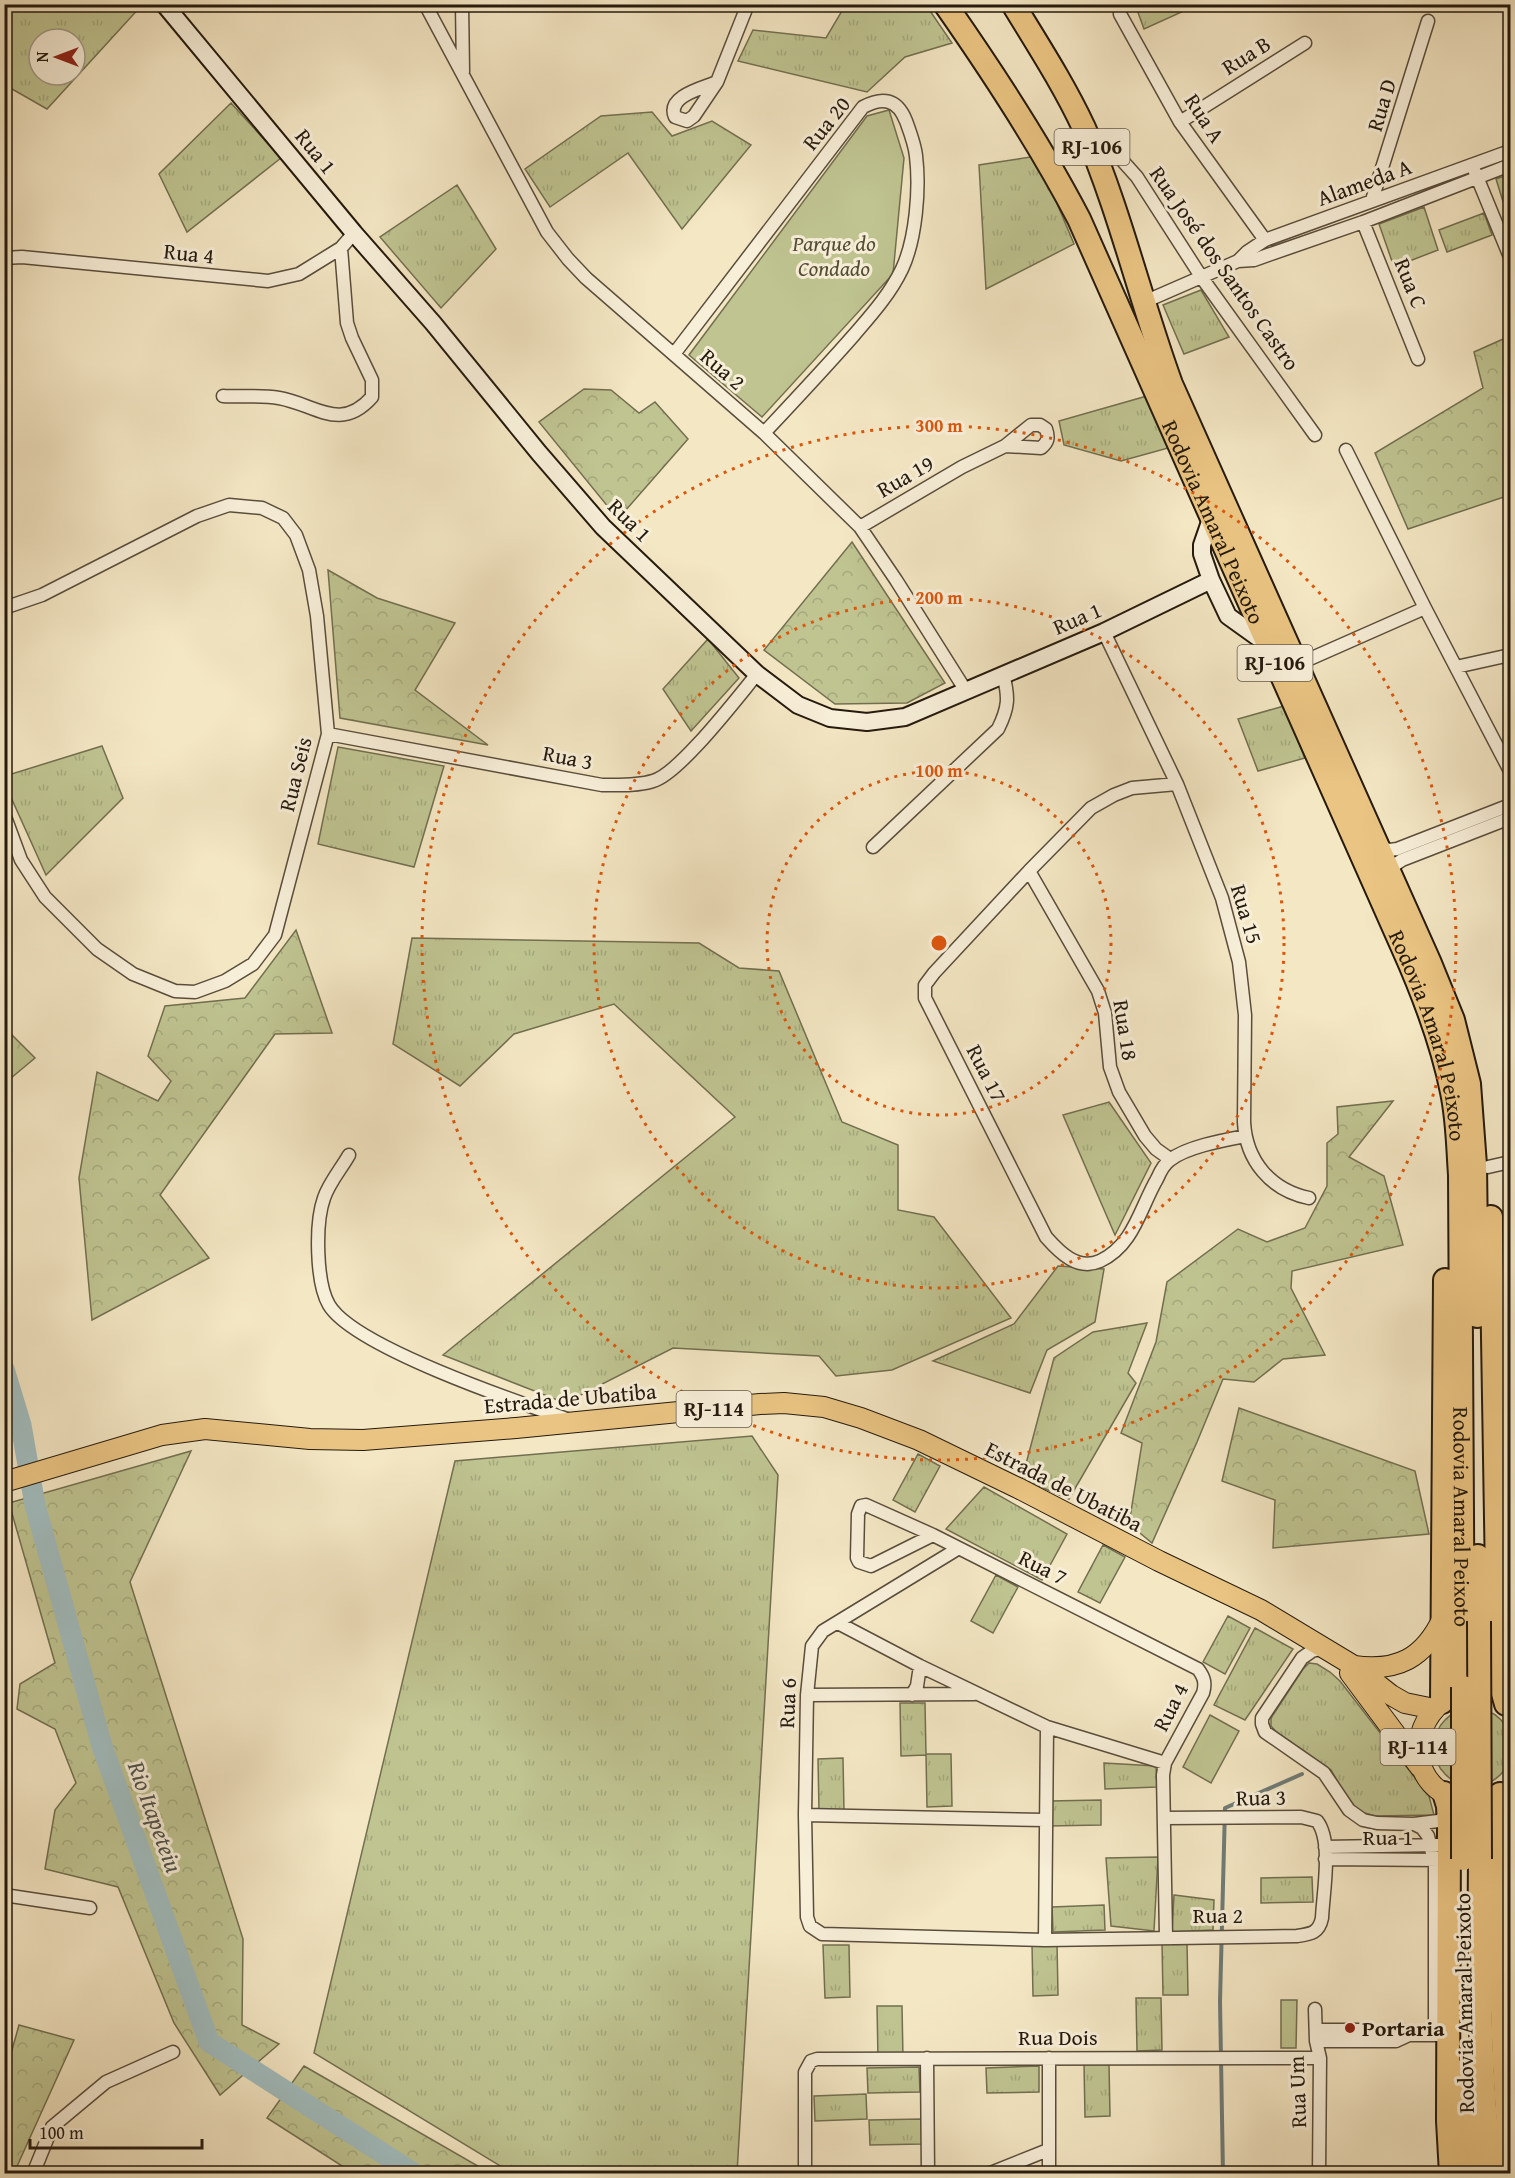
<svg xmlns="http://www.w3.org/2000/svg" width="1515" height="2178" font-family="'Gentium Book Plus',serif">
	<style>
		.grass { fill: url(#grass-tufts); stroke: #726f50; stroke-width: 1.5; fill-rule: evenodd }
		.forest { fill: url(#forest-crowns); stroke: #726f50; stroke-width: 1.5 }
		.green { fill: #bfc491; stroke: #726f50; stroke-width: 1.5 }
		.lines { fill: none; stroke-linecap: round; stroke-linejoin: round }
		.stream { stroke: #6f7c78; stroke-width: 4 }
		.river { stroke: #a1bdbf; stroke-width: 21 }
		.street-casing { stroke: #594d3c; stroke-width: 15 }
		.secondary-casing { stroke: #251a0e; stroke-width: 20 }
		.primary-casing { stroke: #251a0e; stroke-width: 22 }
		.highway-casing { stroke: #251a0e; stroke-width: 26 }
		.street { stroke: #f8efd9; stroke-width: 12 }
		.secondary { stroke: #f8efd9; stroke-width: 16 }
		.primary { stroke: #eac482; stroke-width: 20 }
		.highway { stroke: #eac482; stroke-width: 22 }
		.highway-bridge-casing { stroke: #251a0e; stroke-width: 26; stroke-linecap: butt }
		.highway-bridge { stroke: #eac482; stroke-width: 22 }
		.ring { fill: none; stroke: #de560c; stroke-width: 3; stroke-dasharray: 3 6 }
		.poi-dot { fill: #8f2418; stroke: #f8efd9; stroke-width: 2 }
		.labels { text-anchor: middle; stroke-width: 6; stroke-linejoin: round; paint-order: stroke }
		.shield { fill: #f8efd9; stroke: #645a4b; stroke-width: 1.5 }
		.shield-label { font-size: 21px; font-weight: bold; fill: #251a0e }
		.street-label { font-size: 22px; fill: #251a0e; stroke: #f8efd9 }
		.park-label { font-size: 22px; font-style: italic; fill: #534d35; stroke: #f8efd9 }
		.poi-label { font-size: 22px; font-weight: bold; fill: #251a0e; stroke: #f8efd9; text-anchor: start }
		.water-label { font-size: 24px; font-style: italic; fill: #50534c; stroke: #f8efd9 }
		.centre { fill: #de560c; stroke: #f8efd9; stroke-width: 3 }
		.ring-label { font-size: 18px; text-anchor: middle; font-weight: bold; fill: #de560c; stroke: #f8efd9; stroke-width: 6; stroke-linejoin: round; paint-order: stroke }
	</style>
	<defs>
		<pattern id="grass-tufts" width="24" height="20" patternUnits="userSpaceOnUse" patternTransform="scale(1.5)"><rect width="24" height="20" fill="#bfc491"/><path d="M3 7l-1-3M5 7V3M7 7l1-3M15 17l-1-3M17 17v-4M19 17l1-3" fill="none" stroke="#a4a87c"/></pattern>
		<pattern id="forest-crowns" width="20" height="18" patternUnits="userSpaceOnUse" patternTransform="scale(1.5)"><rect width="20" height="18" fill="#bfc491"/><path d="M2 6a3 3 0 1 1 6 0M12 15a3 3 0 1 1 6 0" fill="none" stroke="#a4a87c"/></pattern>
	</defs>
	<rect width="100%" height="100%" fill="#f4e7c4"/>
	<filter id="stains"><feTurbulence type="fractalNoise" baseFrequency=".00333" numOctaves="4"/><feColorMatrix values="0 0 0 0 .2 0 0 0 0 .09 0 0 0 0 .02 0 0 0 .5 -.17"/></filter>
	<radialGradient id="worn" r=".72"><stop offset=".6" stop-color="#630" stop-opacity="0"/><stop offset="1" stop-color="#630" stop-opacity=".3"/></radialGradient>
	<path class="grass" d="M5,4H142V5L47,109L5,85ZM39,39H75V75H39Z
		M846,4L926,5L952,43L905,57L867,92L738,61L753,30L826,38Z
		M1144,4H1194L1195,6L1144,29L1136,7Z
		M231,103L281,158L187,232L159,174Z
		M652,112L672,136L712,121L751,145L682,229L628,153L550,207L525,169L601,116Z
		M1037,156L1074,244L986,289L979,165Z
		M1510,174V224L1496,179Z
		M457,185L496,249L441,308L380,237Z
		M1424,207L1438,250L1394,267L1379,224Z
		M1484,213L1492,235L1447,252L1439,230Z
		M1201,290L1229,337L1184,354L1163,305Z
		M1147,396L1168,448L1121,461L1064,445L1059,421Z
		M708,639L739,678L691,731L663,689Z
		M1284,706L1305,758L1258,771L1238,719Z
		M102,746L123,798L46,875L5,784V776Z
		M338,747L444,766L414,867L318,844Z
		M412,938L699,943L739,968L779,971L842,1122L898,1145V1210L934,1217L1011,1318L892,1370L836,1376L819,1356L673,1348L565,1403L443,1355L735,1117L614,1004L514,1034L460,1086L393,1044Z
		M1109,1102L1151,1163L1115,1235L1063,1115Z
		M1058,1266L1104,1269L1095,1322L1047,1350L1030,1393L933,1361L1014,1324Z
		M1147,1323L1128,1373L1136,1383L1069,1499L1022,1479L1054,1358L1093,1332Z
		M752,1436L778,1475L737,2173H512L314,2053L455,1461Z
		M918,1454L940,1466L915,1512L893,1500Z
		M984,1487L1067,1534L1042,1580L946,1529Z
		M1103,1545L1125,1557L1100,1603L1078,1592Z
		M996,1575L1018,1587L993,1633L971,1621Z
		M1228,1616L1250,1628L1225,1674L1203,1662Z
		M1255,1628L1293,1649L1245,1720L1214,1705Z
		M1309,1663L1317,1664L1330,1672L1340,1681L1429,1796L1434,1815L1375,1816L1358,1811L1350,1803L1331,1770L1278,1734L1271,1726V1718L1303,1669Z
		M900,1703H925L926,1754H951L952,1806L927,1807L926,1755L901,1756Z
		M1434 1747a39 39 0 1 1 78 0a39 39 0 1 1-78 0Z
		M843,1758L844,1811H819L818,1759Z
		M1104,1763L1156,1766L1157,1787L1105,1789Z
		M1101,1800V1825L1049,1826V1801Z
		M1158,1857L1154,1931L1111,1926L1106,1858Z
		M1312,1877L1313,1902L1261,1903V1878Z
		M1174,1895L1214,1900L1213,1930L1172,1932Z
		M1104,1905L1105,1930L1053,1932L1052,1907Z
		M1187,1942L1188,1995H1163L1162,1943Z
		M1057,1943L1058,1995L1033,1996L1032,1944Z
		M823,1945H849L850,1997L825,1998Z
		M1136,1998H1161L1162,2050L1137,2051Z
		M877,2006H902L903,2058L878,2059Z
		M1084,2064H1109L1110,2116L1085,2117Z
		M1039,2066V2092L987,2093L986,2068Z
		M919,2067L920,2092L868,2093L867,2068Z
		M866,2094L867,2119L815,2121L814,2096Z
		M921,2119L922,2144L870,2145L869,2120Z"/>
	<path class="forest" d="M1510,336V495L1408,529L1375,453L1483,388L1474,352Z
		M584,389L611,390L639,413L655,402L688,439L618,519L539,422Z
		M852,542L945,683L907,703L835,704L764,650Z
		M328,570L377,598L455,623L415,690L488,745L340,718Z
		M296,930L332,1033L275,1034L160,1195L209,1258L92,1320L79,1178L97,1072L158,1101L171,1081L148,1056L165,1006L245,998Z
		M4,1027L35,1058L5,1083H4Z
		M1393,1101L1349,1157L1384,1176L1403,1245L1292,1271L1291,1288L1325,1355L1283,1359L1254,1382L1223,1379L1197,1442L1152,1543L1129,1524L1142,1443L1121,1433L1156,1342L1167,1282L1238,1229L1267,1242L1305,1228L1327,1186V1143L1338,1134L1337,1107Z
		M1239,1408L1415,1471L1429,1534L1273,1548L1275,1500L1222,1481Z
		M191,1451L130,1582L243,1939L242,2025L279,2044L220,2095L174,2023L118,1887L45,1869L55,1810L76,1783L55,1729L17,1709L20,1684L55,1663L9,1503Z
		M19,2025L74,2040L14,2173H5V2075Z
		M304,2066L490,2173H353L267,2118Z"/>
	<path class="green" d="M889,110L904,158L893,274L762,417L689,355L867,116Z
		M1210,1715L1239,1731L1211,1783L1183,1767Z
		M1281,2000H1297L1296,2048H1281Z"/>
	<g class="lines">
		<path class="stream" d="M1223,2174L1220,2001L1225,1808L1302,1774"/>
		<path class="river" d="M4,1369L21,1425L35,1505L102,1746L209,2042L415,2174"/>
		<defs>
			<path id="street" d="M425,4L547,232L568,259L586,278L764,433L860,527L896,580L966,691
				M462,4L463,72
				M1120,14L1180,122L1265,240
				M717,82L694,116L687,121L675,117C666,96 703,88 717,82Z
				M717,82L748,4
				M1180,122L1305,43
				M1088,138L1105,146L1120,158L1137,177L1202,278L1315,435
				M1475,172L1510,257
				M1372,200L1428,21
				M1363,222L1418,359
				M4,258L22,257L268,281L299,274L341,248L354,233
				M1238,261L1247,252L1265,240L1510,151
				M1144,302L1238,261L1254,260L1268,255L1363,222L1510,165
				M674,354L863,107C882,97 897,98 906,121C910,132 915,145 916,156C920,189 916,239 902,269C890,294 872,314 854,335C825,368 795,400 764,433
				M223,396C241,397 261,395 279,398C315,404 340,433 372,397V380L352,338L347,323L341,248
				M1031,425H1040L1046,429C1049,438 1048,442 1041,448L1005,446Z
				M1346,450L1425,608L1510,771
				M860,527L962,467L1005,446
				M4,608L42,595L197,516L229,505L262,508L283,518L296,535L309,570L317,616L328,734L275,935L253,964L225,981L195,992L175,991L133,974L97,949L45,897L21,860L4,814
				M1104,632L1177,784L1222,898L1239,962L1245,1015L1244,1122C1246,1160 1270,1190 1309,1198
				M1296,665L1425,608
				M1456,667L1510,655
				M328,734L602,785C618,785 637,786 653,781C679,774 737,698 757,674
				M1177,784L1132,788L1114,795L1091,808L1029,871L934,973L925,985V998L1046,1237C1060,1253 1078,1271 1100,1261C1134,1245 1140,1208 1157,1179C1160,1172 1164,1164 1170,1160C1186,1147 1224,1140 1245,1136
				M873,847L998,729C1009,707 1009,697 1003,674
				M1378,848L1390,850L1397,849L1510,805
				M1029,871L1098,991L1105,1013L1110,1067L1119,1092L1145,1136L1156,1149L1170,1159
				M1390,874L1396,864L1402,860L1510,818
				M349,1155C341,1169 329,1183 324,1198C315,1223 316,1283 329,1305C354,1347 520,1403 570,1420
				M1488,1167L1510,1162
				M933,1535L871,1566L859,1562L857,1558L858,1514L861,1506L866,1505L933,1535L1198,1669C1204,1677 1206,1683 1203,1693L1165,1763L1163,1775L1166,1936
				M959,1548L823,1631L812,1646L807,1695L805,1815L807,1917L810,1926L822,1934L1045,1940L1297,1936C1311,1934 1319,1933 1322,1918C1323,1893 1333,1841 1317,1821L1301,1817L1164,1818
				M838,1623L920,1666L1047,1727L1165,1763
				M1325,1648L1312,1651L1302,1658L1262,1718V1724L1265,1732L1324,1773L1349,1810L1363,1820L1377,1823L1414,1824L1438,1821L1449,1816
				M807,1695L974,1694
				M912,1695L917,1686L920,1666
				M805,1815L1045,1820
				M1414,1824L1422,1828L1428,1836L1435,1866V2035
				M1325,1847L1438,1845
				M1325,1859L1441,1860
				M4,1895L90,1908
				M1045,1940L1047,1727
				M1315,2009L1316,2041L1320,2058L1319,2174
				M1316,2030H1368C1378,2033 1392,2035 1400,2029L1409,2035
				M1316,2041H1396L1409,2035H1442
				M927,2058L928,2174
				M1049,2058V2174
				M33,2174L52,2127L106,2082L173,2052
				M805,2174V2072L811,2061L817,2059L1320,2058
				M988,2174L1048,2150"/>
			<path id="secondary" d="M164,4L354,233L433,323L539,453L603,527L757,674L798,705L830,718L867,722L905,717L1104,632L1211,580
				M1211,519L1202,545V554L1211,580L1228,616L1267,644"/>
			<path id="primary" d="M4,1482L162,1435L205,1429L310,1439L363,1440L516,1428L760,1404L784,1403L824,1407L861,1418L919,1440L1018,1488L1159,1561L1261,1610L1354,1666L1391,1695L1405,1703L1434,1709
				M1354,1666C1398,1672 1424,1658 1443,1618
				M1350,1673L1420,1767
				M1442,1702C1407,1731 1411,1787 1459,1800"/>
			<g id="highway">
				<path id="s1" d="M945,4C994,74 1040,144 1079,219L1403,948C1424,995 1442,1042 1452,1092C1458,1120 1458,1148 1460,1175L1463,1687"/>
				<path d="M1013,4C1038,45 1064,85 1084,128C1120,211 1140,299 1171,384L1429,961L1453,1020L1469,1084L1475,1165L1477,1316"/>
				<path d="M1491,1217L1498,1638L1500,1683L1506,1704"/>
				<path d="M1478,1556L1479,1621"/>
				<path d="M1442,1702L1445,1280"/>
				<path d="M1444,1793L1448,1806L1449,1828L1448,2121L1451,2174"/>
				<path d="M1500,1794L1498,1898L1504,2065L1510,2162"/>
				<path d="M1480,1859C1479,1965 1479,2069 1491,2174"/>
				<path d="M1463,2071L1470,2174"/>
			</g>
		</defs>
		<use href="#street" class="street-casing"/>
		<use href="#secondary" class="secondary-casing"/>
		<use href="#primary" class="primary-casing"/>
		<use href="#highway" class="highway-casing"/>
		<use href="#street" class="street"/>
		<use href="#secondary" class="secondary"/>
		<use href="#primary" class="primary"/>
		<use href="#highway" class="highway"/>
		<defs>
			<path id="highway-bridge" d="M1479,1621L1480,1859
				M1463,1687V1859"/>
		</defs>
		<use href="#highway-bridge" class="highway-bridge-casing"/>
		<use href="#highway-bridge" class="highway-bridge"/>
	</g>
	<g class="ring">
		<circle cx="939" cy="943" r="172"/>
		<circle cx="939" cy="943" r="345"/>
		<circle cx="939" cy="943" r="517"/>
	</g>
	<circle class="poi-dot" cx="1350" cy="2028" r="6"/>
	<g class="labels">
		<g class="shield">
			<rect x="1054.5" y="129" width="75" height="36" rx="4.5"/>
			<rect x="1237.5" y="645" width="75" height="36" rx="4.5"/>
			<rect x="676.5" y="1391" width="75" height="36" rx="4.5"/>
			<rect x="1380.5" y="1729" width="75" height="36" rx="4.5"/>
		</g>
		<g class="shield-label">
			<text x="1092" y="154">RJ-106</text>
			<text x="1275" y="670">RJ-106</text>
			<text x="714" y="1416">RJ-114</text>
			<text x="1418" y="1754">RJ-114</text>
		</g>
		<g class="street-label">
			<text transform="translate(1246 55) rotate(-32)" y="8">Rua B</text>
			<text transform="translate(1381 105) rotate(-73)" y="8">Rua D</text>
			<text transform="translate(1205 118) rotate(57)" y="8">Rua A</text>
			<text transform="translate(826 123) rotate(-51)" y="8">Rua 20</text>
			<text transform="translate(316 151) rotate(51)" y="8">Rua 1</text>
			<text transform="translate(1364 182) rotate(-20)" y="8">Alameda A</text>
			<text transform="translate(189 253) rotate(6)" y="8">Rua 4</text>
			<text transform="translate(1225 268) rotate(55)" y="8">Rua José dos Santos Castro</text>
			<text transform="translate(1411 283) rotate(68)" y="8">Rua C</text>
			<text transform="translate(723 369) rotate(41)" y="8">Rua 2</text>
			<text transform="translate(905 476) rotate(-30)" y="8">Rua 19</text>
			<text transform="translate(630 520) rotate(45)" y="8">Rua 1</text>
			<text dy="8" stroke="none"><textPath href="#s1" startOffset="585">Rodovia Amaral Peixoto</textPath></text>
			<text transform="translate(1077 618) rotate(-23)" y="8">Rua 1</text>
			<text transform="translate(568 757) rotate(11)" y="8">Rua 3</text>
			<text transform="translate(295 774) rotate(-76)" y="8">Rua Seis</text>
			<text transform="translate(1247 914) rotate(73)" y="8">Rua 15</text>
			<text transform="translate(1126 1030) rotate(81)" y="8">Rua 18</text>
			<text dy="8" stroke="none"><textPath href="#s1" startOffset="1143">Rodovia Amaral Peixoto</textPath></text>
			<text transform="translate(987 1073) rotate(63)" y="8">Rua 17</text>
			<text transform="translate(570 1398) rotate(-5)" y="8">Estrada de Ubatiba</text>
			<text transform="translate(1064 1486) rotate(27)" y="8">Estrada de Ubatiba</text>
			<text dy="8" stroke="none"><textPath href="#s1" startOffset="1629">Rodovia Amaral Peixoto</textPath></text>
			<text transform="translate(1043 1567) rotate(27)" y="8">Rua 7</text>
			<text transform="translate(787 1703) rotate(-88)" y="8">Rua 6</text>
			<text transform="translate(1170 1707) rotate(-63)" y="8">Rua 4</text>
			<text transform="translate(1261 1797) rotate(-1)" y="8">Rua 3</text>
			<text x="1388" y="1845">Rua 1</text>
			<text x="1218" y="1923">Rua 2</text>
			<text transform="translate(1464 2003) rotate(-91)" y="8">Rodovia Amaral Peixoto</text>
			<text x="1058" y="2045">Rua Dois</text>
			<text transform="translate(1297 2092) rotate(-92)" y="8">Rua Um</text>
		</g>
		<g class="park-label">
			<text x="834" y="251">Parque do<tspan x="834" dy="25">Condado</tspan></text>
		</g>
		<g class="poi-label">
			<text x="1362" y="2036">Portaria</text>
		</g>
		<g class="water-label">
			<text transform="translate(155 1817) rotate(70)" y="8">Rio Itapeteiu</text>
		</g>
	</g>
	<circle cx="939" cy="943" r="9" class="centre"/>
	<g class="ring-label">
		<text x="939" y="432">300 m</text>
		<text x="939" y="604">200 m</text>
		<text x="939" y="777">100 m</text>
	</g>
	<rect width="1515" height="2178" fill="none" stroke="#f4e7c4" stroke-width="24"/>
	<rect x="6" y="6" width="1503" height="2166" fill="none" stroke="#251a0e" stroke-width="3"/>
	<rect x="12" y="12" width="1491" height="2154" fill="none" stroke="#251a0e" stroke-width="1.5"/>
	<g transform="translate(57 57) rotate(270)"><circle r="28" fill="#f8efd9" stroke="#a49a88" stroke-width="1.5"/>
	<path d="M0-4.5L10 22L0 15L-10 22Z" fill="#8f2418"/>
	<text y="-9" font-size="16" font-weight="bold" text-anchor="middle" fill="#251a0e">N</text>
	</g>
	<path d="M30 2139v9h172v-9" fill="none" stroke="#251a0e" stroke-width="3"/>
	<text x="39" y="2139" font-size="18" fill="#251a0e" stroke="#f8efd9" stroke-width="4.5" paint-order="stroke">100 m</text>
	<rect width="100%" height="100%" filter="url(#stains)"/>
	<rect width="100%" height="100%" fill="url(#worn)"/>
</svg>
